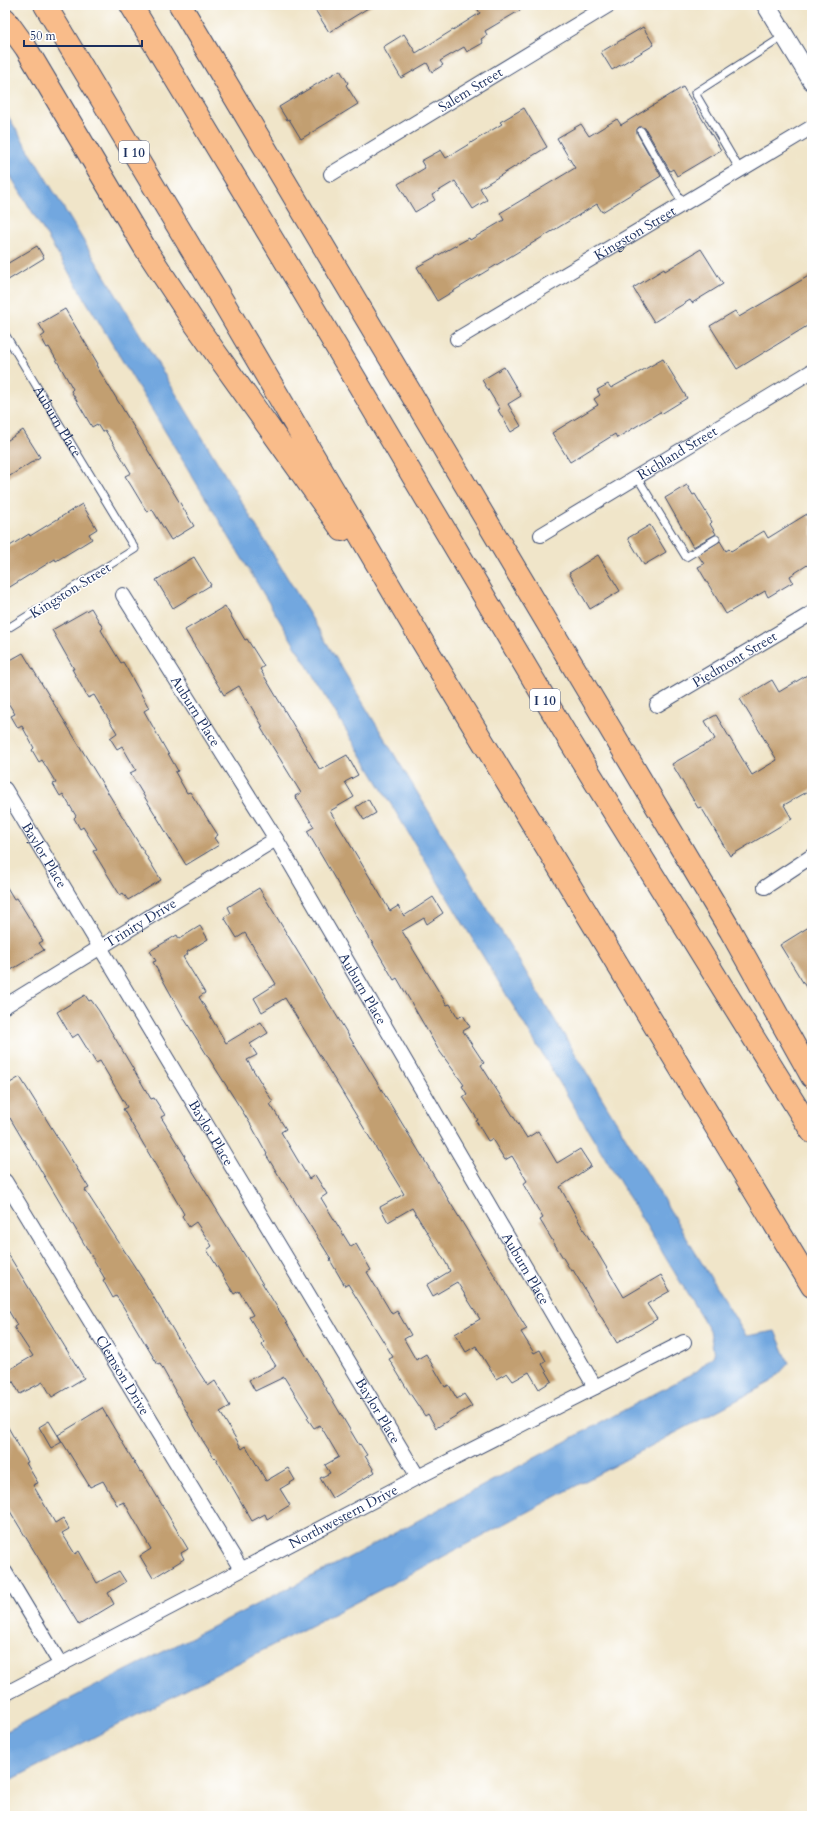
<svg xmlns="http://www.w3.org/2000/svg" width="817" height="1821" font-family="Cardo,serif">
	<style>
		.water { fill: #72a7df; stroke: #466b9e }
		.building { fill: #c29f71 }
		.lines { fill: none; stroke-linecap: round; stroke-linejoin: round }
		.service-casing { stroke: #3b4a6e; stroke-width: 9 }
		.minor-casing { stroke: #3b4a6e; stroke-width: 16 }
		.tertiary-casing { stroke: #3b4a6e; stroke-width: 20 }
		.motorway-casing { stroke: #3b4a6e; stroke-width: 24 }
		.service { stroke: #fff; stroke-width: 7 }
		.minor { stroke: #fff; stroke-width: 14 }
		.tertiary { stroke: #fff; stroke-width: 18 }
		.motorway { stroke: #f9bc8a; stroke-width: 22 }
		.labels { text-anchor: middle; stroke-width: 3; stroke-linejoin: round; paint-order: stroke }
		.shield { fill: #fff; stroke: #5f6d8e; stroke-width: 1 }
		.shield-label { font-size: 13px; font-weight: bold; fill: #1b2f5e }
		.street-label { font-size: 14px; fill: #1b2f5e; stroke: #fff }
	</style>
	<rect width="100%" height="100%" fill="#fff"/>
	<filter id="ink" filterUnits="userSpaceOnUse"><feTurbulence type="fractalNoise" baseFrequency=".025" numOctaves="2"/><feDisplacementMap in="SourceGraphic" scale="8" xChannelSelector="R" yChannelSelector="G"/><feConvolveMatrix kernelMatrix="1 2 1 2 8 2 1 2 1" color-interpolation-filters="sRGB"/></filter>
	<filter id="wash" filterUnits="userSpaceOnUse"><feTurbulence type="fractalNoise" baseFrequency=".012" numOctaves="4" result="noise"/><feDisplacementMap in="SourceGraphic" scale="16" xChannelSelector="R" yChannelSelector="G"/><feGaussianBlur stdDeviation="0.9" result="paint"/><feColorMatrix in="noise" values="0 0 0 0 0 0 0 0 0 0 0 0 0 0 0 0 0 1.4 0 .05"/><feComposite in="paint" operator="in"/></filter>
	<g filter="url(#wash)">
		<rect width="100%" height="100%" fill="#f0e5c9"/>
		<path class="water" d="M5,111L746,1336L775,1331L789,1363L771,1382L405,1577L5,1783V1732L348,1558L697,1371L714,1355L710,1331L5,167Z"/>
		<g id="blocks">
			<path class="building" d="M312,5H373L329,32Z
				M475,5H529L485,31L487,35L481,39L483,43L467,52L464,47L440,61L443,65L432,72L427,63L401,78L383,47L404,34L416,53L480,13Z
				M643,27L654,45L612,70L601,52Z
				M340,70L348,83L346,85L358,104L301,139L289,119L287,120L279,107Z
				M683,87L721,150L677,176L673,169L670,171L645,128L639,127L637,129V133L661,176L602,212L597,204L437,301L417,267L469,238L470,240L504,220L500,213L575,168L557,138L581,124L589,136L617,119L621,125Z
				M524,108L547,147L480,188L487,200L473,209L455,181L432,195L435,200L415,212L398,184L425,168L421,161L441,150L446,158L502,124L500,122Z
				M37,246L44,258L5,282V265Z
				M701,249L723,284L692,303L690,300L654,322L633,288L664,269L665,271Z
				M812,274V323L737,369L710,326L735,311L739,317Z
				M65,309L98,364L96,365L194,526L171,540L152,509L147,512L132,487L125,476L131,473L105,430L102,432L97,424L92,427L71,391L73,389L49,347L47,348L41,337L45,334L39,324Z
				M663,359L687,398L661,414L660,412L617,438L615,434L570,462L552,433L598,405L594,399L600,395L597,390L608,384L611,388Z
				M504,367L521,396L508,404L521,426L511,432L498,410L500,409L482,380Z
				M23,430L40,457L5,479V442Z
				M687,485L693,495L695,494L712,522L710,524L716,534L693,547L665,498Z
				M82,504L97,529L89,534L92,539L56,561L55,559L5,590V549L29,534L30,536Z
				M807,514L812,521V562L790,576L793,582L768,597L765,591L726,614L698,567L704,564L698,555L720,541L726,551L729,549L731,551L764,531L768,538Z
				M650,525L666,552L644,565L628,538Z
				M598,555L620,591L590,609L569,573Z
				M194,557L211,585L173,608L156,580Z
				M225,606L245,640L247,639L264,666L260,669L320,770L347,755L358,775L345,782L354,797L330,811L390,911L398,906L404,916L433,897L443,913L427,924L424,918L402,931L447,1005L450,1004L458,1018L463,1015L470,1027L463,1031L484,1063L481,1065L527,1138L538,1131L557,1163L580,1149L591,1166L560,1187L581,1225L624,1297L661,1275L670,1291L647,1304L657,1319L617,1343L573,1270L571,1271L540,1220L543,1218L523,1184L527,1181L512,1156L505,1160L492,1139L488,1141L476,1121L478,1120L463,1097L467,1094L462,1086L464,1085L438,1049L397,978L394,980L307,831L314,827L295,796L301,793L261,728L263,727L239,686L224,695L185,630Z
				M91,608L103,628L101,630L121,663L123,662L149,708L144,711L178,771L175,772L187,793L190,792L218,835L214,838L219,845L186,865L130,773L136,770L122,746L117,749L110,738L117,733L94,695L88,698L72,669H74L52,630Z
				M23,653L161,880L128,900L123,893L120,895L93,851L97,849L83,827L80,829L74,818L76,816L63,794L60,796L53,784L56,783L42,760L39,762L32,750L34,748L22,726L18,728L11,716L15,714L5,698V663Z
				M812,672V789L784,805L792,819L730,856L701,807L698,808L672,764L715,739L705,721L716,715L752,775L777,760L740,699L772,680L779,692Z
				M368,799L376,813L364,820L356,807Z
				M5,884L14,899L17,898L36,929L43,941L39,943L44,950L11,970L5,960Z
				M259,888L527,1329L521,1332L534,1353L540,1350L546,1361L542,1364L552,1381L539,1389L529,1372L513,1381L507,1373L496,1379L476,1346L466,1352L455,1334L480,1319L457,1282L433,1296L427,1285L450,1271L446,1263L412,1208L388,1222L380,1207L404,1194L285,998L262,1012L254,998L276,984L245,933L237,938L224,917L231,913L228,907Z
				M812,925V997L780,945Z
				M200,926L208,939L187,952L188,954L183,957L205,993L199,997L226,1043L261,1022L268,1033L250,1044L257,1055L247,1060L273,1102L270,1104L286,1129L281,1132L309,1179L315,1175L327,1194L321,1198L351,1247L356,1244L371,1270L367,1272L392,1314L397,1311L411,1335L404,1339L416,1360L426,1354L445,1387L449,1385L457,1399L464,1394L472,1406L436,1428L428,1414L425,1416L409,1392L389,1359L393,1357L348,1284L345,1286L330,1260L331,1259L266,1155L267,1154L251,1125L185,1020L153,962L156,961L150,951L177,935L179,939Z
				M85,995L89,1001L91,1000L99,1011L151,1099L154,1098L165,1115L161,1117L185,1156L184,1157L285,1320L359,1445L360,1444L367,1455L365,1456L375,1472L332,1498L320,1478L330,1473L325,1465L339,1457L320,1425L314,1428L307,1418L309,1417L284,1377L255,1391L249,1380L276,1366L262,1344L264,1342L249,1317L253,1315L239,1291L234,1294L207,1250L212,1246L196,1222L189,1227L182,1216L184,1214L123,1109L127,1107L100,1061L96,1063L78,1034L72,1038L57,1012Z
				M20,1077L89,1188L85,1190L142,1278L188,1355L208,1386L215,1381L230,1406L220,1412L242,1449L246,1446L266,1481L288,1468L295,1480L280,1489L290,1505L267,1519L265,1514L252,1521L215,1457L214,1458L203,1441L160,1364L158,1365L121,1303L116,1296L113,1298L103,1280L105,1279L10,1118L5,1121V1086Z
				M5,1249L84,1378L52,1397L43,1382L20,1394L7,1371L33,1356L14,1327L17,1325L5,1305Z
				M102,1408L140,1472L142,1471L188,1549L181,1553L184,1559L153,1578L140,1556L151,1549L124,1502L117,1505L103,1481L90,1487L58,1435Z
				M49,1421L62,1442L51,1448L39,1427Z
				M5,1422L28,1462L26,1463L38,1483L33,1485L55,1523L63,1518L69,1529L62,1533L75,1554L79,1551L97,1583L119,1571L126,1582L108,1593L114,1604L79,1625L5,1503Z"/>
		</g>
	</g>
	<g filter="url(#ink)">
		<use href="#blocks" fill-opacity="0" stroke="#3b4a6e" stroke-width="1"/>
		<g class="lines">
			<defs>
				<g id="service">
					<path d="M641,131L683,204"/>
					<path d="M740,170L695,93L784,36"/>
					<path id="s1" d="M5,334L135,549L5,630"/>
					<path d="M637,477L686,557L716,539"/>
				</g>
				<g id="minor">
					<path id="s2" d="M331,174L609,5"/>
					<path id="s3" d="M457,339L812,127"/>
					<path id="s4" d="M541,535L812,371"/>
					<path id="s5" d="M123,595L276,839L595,1387"/>
					<path id="s6" d="M657,705L812,613"/>
					<path id="s7" d="M5,789L418,1477"/>
					<path d="M765,887L812,856"/>
					<path id="s8" d="M5,1006L276,839"/>
					<path id="s9" d="M5,1181L241,1569"/>
					<path d="M5,1572L61,1665"/>
					<path id="s10" d="M5,1694L418,1477L684,1342"/>
				</g>
				<path id="tertiary" d="M766,5L812,81"/>
				<path id="motorway" d="M45,5L222,300L422,641L812,1286
					M131,5L286,262L571,743L812,1132
					M180,5L730,930L812,1077
					M5,19L26,48L145,248L193,321L342,530"/>
			</defs>
			<use href="#service" class="service-casing"/>
			<use href="#minor" class="minor-casing"/>
			<use href="#tertiary" class="tertiary-casing"/>
			<use href="#motorway" class="motorway-casing"/>
			<use href="#service" class="service"/>
			<use href="#minor" class="minor"/>
			<use href="#tertiary" class="tertiary"/>
			<use href="#motorway" class="motorway"/>
		</g>
	</g>
	<g class="labels">
		<g class="shield">
			<rect x="119" y="141" width="30" height="22" rx="3"/>
			<rect x="530" y="689" width="30" height="22" rx="3"/>
		</g>
		<g class="shield-label">
			<text x="134" y="157">I 10</text>
			<text x="545" y="705">I 10</text>
		</g>
		<g class="street-label">
			<text dy="5" stroke="none"><textPath href="#s2" startOffset="163">Salem Street</textPath></text>
			<text dy="5" stroke="none"><textPath href="#s3" startOffset="207">Kingston Street</textPath></text>
			<text dy="5" stroke="none"><textPath href="#s1" startOffset="102">Auburn Place</textPath></text>
			<text dy="5" stroke="none"><textPath href="#s4" startOffset="159">Richland Street</textPath></text>
			<text transform="translate(70 590) rotate(-32)" y="5">Kingston Street</text>
			<text dy="5" stroke="none"><textPath href="#s6" startOffset="90">Piedmont Street</textPath></text>
			<text dy="5" stroke="none"><textPath href="#s5" startOffset="137">Auburn Place</textPath></text>
			<text dy="5" stroke="none"><textPath href="#s7" startOffset="77">Baylor Place</textPath></text>
			<text dy="5" stroke="none"><textPath href="#s8" startOffset="159">Trinity Drive</textPath></text>
			<text dy="5" stroke="none"><textPath href="#s5" startOffset="461">Auburn Place</textPath></text>
			<text dy="5" stroke="none"><textPath href="#s7" startOffset="401">Baylor Place</textPath></text>
			<text dy="5" stroke="none"><textPath href="#s5" startOffset="785">Auburn Place</textPath></text>
			<text dy="5" stroke="none"><textPath href="#s9" startOffset="227">Clemson Drive</textPath></text>
			<text dy="5" stroke="none"><textPath href="#s7" startOffset="725">Baylor Place</textPath></text>
			<text dy="5" stroke="none"><textPath href="#s10" startOffset="382">Northwestern Drive</textPath></text>
		</g>
	</g>
	<rect width="817" height="1821" fill="none" stroke="#fff" stroke-width="20"/>
	<path d="M24 40v6h118v-6" fill="none" stroke="#1b2f5e" stroke-width="2"/>
	<text x="30" y="40" font-size="12" fill="#1b2f5e" stroke="#ffffff" stroke-width="3" paint-order="stroke">50 m</text>
</svg>
